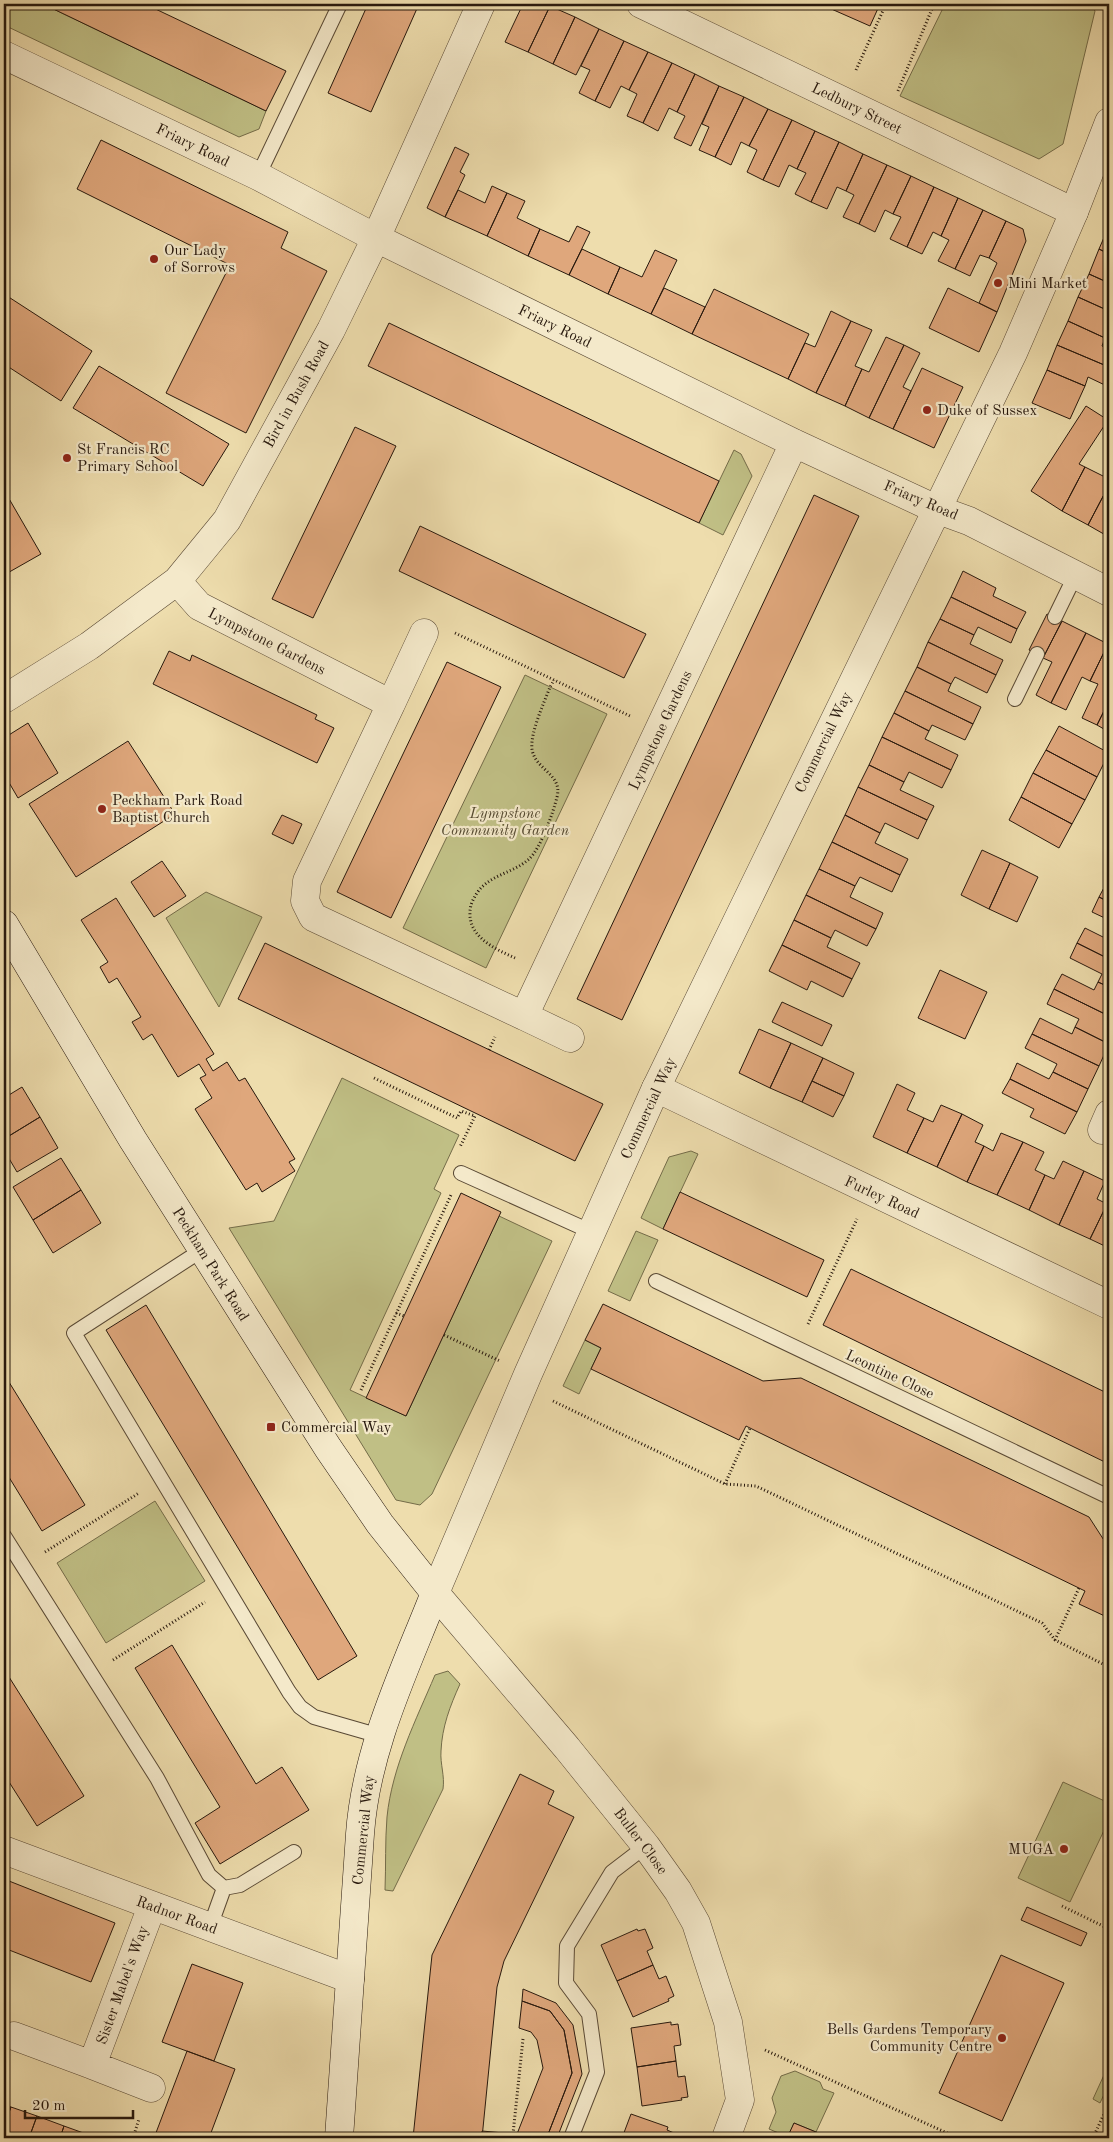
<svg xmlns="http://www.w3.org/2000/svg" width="1113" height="2142" font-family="'Old Standard TT',serif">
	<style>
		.green { fill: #c0bf85; stroke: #746c49 }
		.building { fill: #dfa77c; stroke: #27180d }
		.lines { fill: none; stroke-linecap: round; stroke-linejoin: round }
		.service-casing { stroke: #594935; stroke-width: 16 }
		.minor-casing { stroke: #594935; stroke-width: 29 }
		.tertiary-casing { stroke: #594935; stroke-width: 29 }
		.secondary-casing { stroke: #27180d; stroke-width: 29 }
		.path { stroke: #27180d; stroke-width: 3; stroke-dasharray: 1 2.5; stroke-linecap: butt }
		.service { stroke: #f4e9ca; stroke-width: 14 }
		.minor { stroke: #f4e9ca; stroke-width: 28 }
		.tertiary { stroke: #f4e9ca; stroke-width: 28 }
		.secondary { stroke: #f4e9ca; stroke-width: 28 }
		.poi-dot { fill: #8f2418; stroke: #f4e9ca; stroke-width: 2 }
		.labels { text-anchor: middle; stroke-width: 4.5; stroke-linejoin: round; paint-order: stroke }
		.street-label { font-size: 15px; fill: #27180d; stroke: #f4e9ca }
		.poi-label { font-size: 15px; fill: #27180d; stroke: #f4e9ca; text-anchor: start }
		.park-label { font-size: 15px; font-style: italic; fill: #554a31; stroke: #f4e9ca }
	</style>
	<rect width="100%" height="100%" fill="#eeddad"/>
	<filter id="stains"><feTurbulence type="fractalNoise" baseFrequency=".004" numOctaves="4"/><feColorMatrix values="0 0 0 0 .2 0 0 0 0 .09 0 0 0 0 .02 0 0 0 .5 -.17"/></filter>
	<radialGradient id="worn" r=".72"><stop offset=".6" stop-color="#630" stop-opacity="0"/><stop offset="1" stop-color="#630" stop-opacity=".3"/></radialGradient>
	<path class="green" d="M4,4H43L266,111L259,129L239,137L4,25Z
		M945,4H1048L1057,7L1058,4H1091L1095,11L1063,144L1039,159L900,96Z
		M734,450L741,454L752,476L723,535L699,523Z
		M525,675L607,714L486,968L403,928Z
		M206,892L262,917L219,1007L166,918Z
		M342,1078L459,1135L434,1189L441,1193L350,1390L406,1416L499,1216L552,1241L432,1494L420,1505L396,1500L229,1228L274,1221Z
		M691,1151L698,1154L663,1229L641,1218L669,1157Z
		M636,1231L658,1240L630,1301L608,1291Z
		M585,1340L601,1348L579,1394L563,1386Z
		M155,1501L205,1581L106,1643L57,1563Z
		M448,1671L460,1684C450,1706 442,1727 441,1751C440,1764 445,1776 443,1789L393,1891L385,1890C386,1866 385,1841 387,1817C392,1767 416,1720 435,1675Z
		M1063,1782L1109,1803V1820L1070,1902L1018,1878Z
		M1109,2064V2084L1100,2103L1093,2099Z
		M795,2071L820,2082L823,2089L834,2093L816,2132L794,2123L788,2137L769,2129L776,2112L772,2098L781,2076Z"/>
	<path class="building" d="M43,4H145L286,71L266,111Z
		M368,4H419L371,112L328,93Z
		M523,4H545L550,6L528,52L505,42Z
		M820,4H880L870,26Z
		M550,6L575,17L553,64L528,52Z
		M575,17L599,29L576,75L553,64Z
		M599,29L624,41L595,101L579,93L590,70L581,66Z
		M624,41L648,52L629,90L621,86L610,108L595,101Z
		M648,52L672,63L643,123L627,116L637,94L629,90Z
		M672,63L695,74L677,112L669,108L658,131L643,123Z
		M695,74L719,86L691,146L674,138L685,116L677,112Z
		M719,86L744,97L715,157L699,150L709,127L702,124Z
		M744,97L768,109L749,146L741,142L731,165L715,157Z
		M768,109L792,120L763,180L747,172L757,150L749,146Z
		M792,120L815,131L797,169L789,165L779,187L763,180Z
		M815,131L839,142L811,202L795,194L806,173L797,169Z
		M101,140L288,232L281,248L327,271L246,433L166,393L230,265L77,189Z
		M839,142L863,154L846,191L837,187L827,209L811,202Z
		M455,147L469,154L460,172L465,175L445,217L427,208Z
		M863,154L887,165L859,224L843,217L854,195L846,191Z
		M887,165L911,176L893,214L885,210L875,232L859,224Z
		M911,176L934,187L907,247L890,239L901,217L893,214Z
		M492,186L507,193L487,236L445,217L458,190L485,203Z
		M934,187L958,198L941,236L933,232L922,254L907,247Z
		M507,193L525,201L517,218L540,229L528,256L487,236Z
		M958,198L983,210L955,269L938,261L949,240L941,236Z
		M983,210L1006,221L989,258L980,255L970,276L955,269Z
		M1006,221L1023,229L1026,241L997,312L979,303L997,263L989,258Z
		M577,226L590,232L569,275L528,256L540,229L569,242Z
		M1109,226V254L1099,249Z
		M582,249L620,267L608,294L569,275Z
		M1099,249L1109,254V283L1089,274Z
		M655,250L677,260L651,314L608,294L620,267L642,277Z
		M1089,274L1109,283V311L1078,297Z
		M664,288L705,307L692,334L651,314Z
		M948,288L997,312L979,352L929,328Z
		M714,289L809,334L788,379L692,334Z
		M4,294L92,351L61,401L4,364Z
		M1078,297L1109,311V330L1105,338L1068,321Z
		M831,311L851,321L816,393L788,379L805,343L815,347Z
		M851,321L872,330L855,366L862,369L845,406L816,393Z
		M1068,321L1105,338L1102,346L1109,349V367L1057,345Z
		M389,323L719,481L699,523L368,366Z
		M886,337L904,345L869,418L845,406L862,369L869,372Z
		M904,345L920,353L903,387L911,391L893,429L869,418Z
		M1057,345L1109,367V387L1088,377L1085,386L1047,370Z
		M99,366L229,444L203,486L73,408Z
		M922,368L963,387L934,448L893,429Z
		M1047,370L1085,386L1070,419L1032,403Z
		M1086,406L1108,420L1079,464L1085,467L1062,511L1031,491Z
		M355,427L396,446L313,618L272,599Z
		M1085,467L1109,479V485L1088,525L1062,511Z
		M1109,485V537L1088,525Z
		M4,490L41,554L4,575Z
		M814,495L859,516L622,1020L577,999Z
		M420,526L646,634L624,678L399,571Z
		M963,571L996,588L993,596L1026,612L1017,629L951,597Z
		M951,597L1017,629L1011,643L978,627L974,635L940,619Z
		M1047,614L1062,621L1043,658L1029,650Z
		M940,619L974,635L970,644L1003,660L996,675L928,642Z
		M1062,621L1086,633L1051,703L1036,695L1052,662L1043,658Z
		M1086,633L1108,644L1090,681L1082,677L1066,710L1051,703Z
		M928,642L996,675L987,693L955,677L951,684L917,667Z
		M1108,644L1109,701L1097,725L1082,718L1098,684L1090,681Z
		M169,651L190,661L192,655L317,715L315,719L334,728L317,763L153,684Z
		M447,662L501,687L391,918L337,892Z
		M917,667L951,684L948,691L981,707L973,724L905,691Z
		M905,691L973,724L965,740L932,725L929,731L894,713Z
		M1109,701V732L1097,725Z
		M894,713L929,731L925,739L958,755L951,770L882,737Z
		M28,723L58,773L18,798L4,774V738Z
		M1059,726L1109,753L1097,777L1046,750Z
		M882,737L951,770L942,788L909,772L904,782L869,765Z
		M128,741L175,814L76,877L29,804Z
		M1046,750L1097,777L1085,800L1033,773Z
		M869,765L904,782L900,790L934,806L927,820L858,787Z
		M1033,773L1085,800L1072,824L1021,797Z
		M858,787L927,820L918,839L885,823L880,833L845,815Z
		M1021,797L1072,824L1059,848L1009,820Z
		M282,815L302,824L293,844L272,834Z
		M845,815L880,833L875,843L908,859L900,875L832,842Z
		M832,842L900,875L892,892L860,877L855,886L819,869Z
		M982,850L1010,863L989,909L961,895Z
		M162,861L186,896L154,917L131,882Z
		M1010,863L1038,877L1017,922L989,909Z
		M819,869L855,886L850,897L883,913L876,929L806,895Z
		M1107,882L1109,883V902L1099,897Z
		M806,895L876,929L867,946L835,930L831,938L794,920Z
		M1099,897L1109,902V920L1092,912Z
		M116,898L214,1054L206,1059L213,1071L227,1062L239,1081L245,1078L295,1159L289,1162L295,1171L262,1192L257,1183L246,1190L195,1109L212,1098L200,1078L206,1075L199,1064L178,1077L152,1034L143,1040L132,1022L141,1017L117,978L109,983L100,967L108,962L81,920Z
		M794,920L831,938L827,947L860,963L852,979L782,945Z
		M1085,928L1109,940V959L1077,943Z
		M265,943L603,1104L575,1161L238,999Z
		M1077,943L1109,959V987L1098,982L1102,974L1070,958Z
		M782,945L852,979L843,997L811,981L807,990L769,971Z
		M940,970L987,992L965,1039L918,1018Z
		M1062,974L1094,990L1098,982L1109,987V1016L1054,989Z
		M1054,989L1109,1016V1044L1075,1027L1079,1019L1047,1004Z
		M782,1002L832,1025L822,1046L772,1022Z
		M1040,1018L1072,1034L1075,1027L1109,1044L1099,1066L1032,1034Z
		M759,1029L791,1043L770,1088L739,1073Z
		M1032,1034L1099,1066L1088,1089L1053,1072L1057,1064L1025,1048Z
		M791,1043L823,1058L802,1102L770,1088Z
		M823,1058L854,1073L844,1096L812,1081Z
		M1017,1063L1049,1079L1053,1072L1088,1089L1077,1112L1010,1079Z
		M1010,1079L1077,1112L1065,1134L1030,1117L1034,1109L1002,1093Z
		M812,1081L844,1096L833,1117L802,1102Z
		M897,1084L915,1093L907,1110L924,1118L907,1153L873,1137Z
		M22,1087L40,1117L4,1139V1098Z
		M941,1105L962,1114L937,1167L907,1153L924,1118L933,1122Z
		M962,1114L983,1125L975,1142L984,1146L967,1182L937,1167Z
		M40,1117L58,1148L17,1172L4,1150V1139Z
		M1001,1133L1023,1142L997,1195L967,1182L984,1146L993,1151Z
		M1023,1142L1044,1152L1035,1170L1045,1175L1029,1210L997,1195Z
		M61,1158L81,1190L33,1220L13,1187Z
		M1063,1161L1084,1171L1059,1225L1029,1210L1045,1175L1054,1179Z
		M1084,1171L1105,1181L1097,1199L1107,1204L1090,1239L1059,1225Z
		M81,1190L101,1223L53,1253L33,1220Z
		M680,1192L824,1260L807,1297L663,1229Z
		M461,1193L501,1212L406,1416L366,1398Z
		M1107,1204L1109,1205V1248L1090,1239Z
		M851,1269L1109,1394V1464L823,1325Z
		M603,1304L763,1381L801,1378L1089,1517L1109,1548V1618L1079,1604L1085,1591L758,1432L746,1426L739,1440L591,1369L601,1348L585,1340Z
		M146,1305L357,1656L318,1680L106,1330Z
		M4,1374L85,1505L42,1531L4,1469Z
		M172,1645L256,1784L282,1767L309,1810L220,1864L195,1823L220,1807L135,1668Z
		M4,1669L84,1796L37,1826L4,1774Z
		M520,1774L554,1791L548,1804L574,1817L504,1961L497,1987L482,2138H413L432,1955Z
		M9,1881L115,1923L91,1982L4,1948V1894Z
		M1027,1907L1087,1933L1081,1946L1021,1920Z
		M637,1929L638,1931L645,1929L653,1948L647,1951L653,1965L617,1981L601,1945Z
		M1001,1955L1064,1983L1002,2121L939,2093Z
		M192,1964L243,1983L214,2061L162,2042Z
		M653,1965L659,1979L666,1976L674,1996L668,1999L669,2001L633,2017L617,1981Z
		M523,1989L556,2003L573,2025L582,2074L557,2138H482V2131L547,2137L572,2073L564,2030L550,2011L522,2001Z
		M522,2001L550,2011L564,2030L572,2073L547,2137L517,2134L543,2068L537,2040L531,2032L519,2028Z
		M671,2022V2025L678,2024L681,2045L674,2046L676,2061L637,2067L631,2028Z
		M187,2051L235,2069L209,2138H154Z
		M676,2061L678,2077L685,2076L688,2097L681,2098L682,2100L642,2106L637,2067Z
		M4,2104L11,2107L4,2126Z
		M11,2107L37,2116L29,2138H4V2126Z
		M631,2114L668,2127L667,2130L674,2133L672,2138H622Z
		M37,2116L64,2126L60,2138H29Z
		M794,2123L816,2132L830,2138H787Z
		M64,2126L89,2135L88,2138H60Z"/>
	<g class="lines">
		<defs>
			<path id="service" d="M258,176L340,4
				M1055,617L1075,576
				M1015,699L1037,654
				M461,1173L592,1232
				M202,1250L74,1333L289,1692L300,1707L314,1717L380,1736
				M656,1281L1109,1497
				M4,1536L157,1778L209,1875L224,1888L210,1927
				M224,1888L240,1885L294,1852
				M571,2138L597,2072L589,2014L566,1983L567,1946L612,1872L646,1846"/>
			<path id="minor" d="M641,4L1074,212
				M4,55L258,176L376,238L794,443L936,509L969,521L1109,592
				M177,581L199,606L391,704L307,881L305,901L313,917L524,1016L794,443
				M4,699L89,646L177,581L227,520L331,330L376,238L481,4
				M391,704L424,633
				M524,1016L570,1038
				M656,1088L1109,1305
				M1102,1130L1109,1114
				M435,1593L567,1748L646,1846L678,1891L696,1923L728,2022L740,2100L726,2138
				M4,1850L350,1979
				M14,2036L92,2065L152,1906
				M92,2065L151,2088"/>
			<path id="tertiary" d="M435,1593L528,1374L656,1088L1013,353L1074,212L1109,122"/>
			<path id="secondary" d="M4,924L133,1140L328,1448L380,1524L435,1593C404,1672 366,1749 360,1834L339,2138"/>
		</defs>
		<use href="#service" class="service-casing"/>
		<use href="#minor" class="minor-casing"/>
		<use href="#tertiary" class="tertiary-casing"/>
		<use href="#secondary" class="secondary-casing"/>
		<path class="path" d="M856,70L886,4
			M898,91L934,4
			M455,633L630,716
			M515,958C493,948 464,935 471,905C473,899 478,890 483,886C496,874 516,871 529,859C541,848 553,813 557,797C563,774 535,770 532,749C530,733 544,703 550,687L554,680
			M489,1050L495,1037
			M374,1078L457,1118L461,1111L475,1116L460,1147
			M396,1313L404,1316
			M808,1324L857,1219
			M444,1335L500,1361
			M361,1390L451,1195
			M553,1401L725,1484L756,1486L1042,1623L1055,1640L1109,1667
			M725,1484L750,1428
			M45,1552L139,1493
			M1055,1640L1079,1588
			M113,1660L205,1602
			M1062,1906L1109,1929
			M765,2050L958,2138
			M513,2134L523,2039
			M133,2138L139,2119
			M1093,2138L1109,2103"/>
		<use href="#service" class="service"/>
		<use href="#minor" class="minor"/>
		<use href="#tertiary" class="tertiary"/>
		<use href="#secondary" class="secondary"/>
	</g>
	<g class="poi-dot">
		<circle cx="154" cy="259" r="5"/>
		<circle cx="998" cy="283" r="5"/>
		<circle cx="927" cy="410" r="5"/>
		<circle cx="67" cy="458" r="5"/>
		<circle cx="102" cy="809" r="5"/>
		<rect x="266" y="1422" width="10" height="10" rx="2.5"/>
		<circle cx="1064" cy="1849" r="5"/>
		<circle cx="1002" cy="2038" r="5"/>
	</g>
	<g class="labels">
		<g class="street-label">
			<text transform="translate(857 108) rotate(26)" y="5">Ledbury Street</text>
			<text transform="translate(193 145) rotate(26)" y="5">Friary Road</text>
			<text transform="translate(555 326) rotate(26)" y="5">Friary Road</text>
			<text transform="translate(296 394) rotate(-61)" y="5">Bird in Bush Road</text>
			<text transform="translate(921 500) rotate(23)" y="5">Friary Road</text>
			<text transform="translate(267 641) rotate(27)" y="5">Lympstone Gardens</text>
			<text transform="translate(660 730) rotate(-65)" y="5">Lympstone Gardens</text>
			<text transform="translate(823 742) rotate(-64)" y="5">Commercial Way</text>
			<text transform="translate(648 1108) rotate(-65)" y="5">Commercial Way</text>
			<text transform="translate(882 1197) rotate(25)" y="5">Furley Road</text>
			<text transform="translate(211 1264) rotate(58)" y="5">Peckham Park Road</text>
			<text transform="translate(890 1374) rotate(25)" y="5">Leontine Close</text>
			<text transform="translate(363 1830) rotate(-84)" y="5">Commercial Way</text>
			<text transform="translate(641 1841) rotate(53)" y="5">Buller Close</text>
			<text transform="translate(177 1915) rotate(20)" y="5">Radnor Road</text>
			<text transform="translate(122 1985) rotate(-70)" y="5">Sister Mabel's Way</text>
		</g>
		<g class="poi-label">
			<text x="164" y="255">Our Lady<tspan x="164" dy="17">of Sorrows</tspan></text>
			<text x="1008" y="288">Mini Market</text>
			<text x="937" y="415">Duke of Sussex</text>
			<text x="77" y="454">St Francis RC<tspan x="77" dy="17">Primary School</tspan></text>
			<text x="112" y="805">Peckham Park Road<tspan x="112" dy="17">Baptist Church</tspan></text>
			<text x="281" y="1432">Commercial Way</text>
			<text x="1054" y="1854" text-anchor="end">MUGA</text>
			<text x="992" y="2034" text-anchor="end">Bells Gardens Temporary<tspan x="992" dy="17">Community Centre</tspan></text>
		</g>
		<g class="park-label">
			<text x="505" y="818">Lympstone<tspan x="505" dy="17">Community Garden</tspan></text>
		</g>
	</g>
	<rect width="1113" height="2142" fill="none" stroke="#eeddad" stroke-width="20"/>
	<rect x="5" y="5" width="1103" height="2132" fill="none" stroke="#27180d" stroke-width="2.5"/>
	<rect x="10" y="10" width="1093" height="2122" fill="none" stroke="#27180d"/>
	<path d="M25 2110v8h108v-8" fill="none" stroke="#27180d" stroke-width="2.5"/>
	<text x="32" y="2110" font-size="15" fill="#27180d" stroke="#f4e9ca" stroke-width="4" paint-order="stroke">20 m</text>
	<rect width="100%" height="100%" filter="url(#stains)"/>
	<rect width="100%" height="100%" fill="url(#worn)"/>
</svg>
